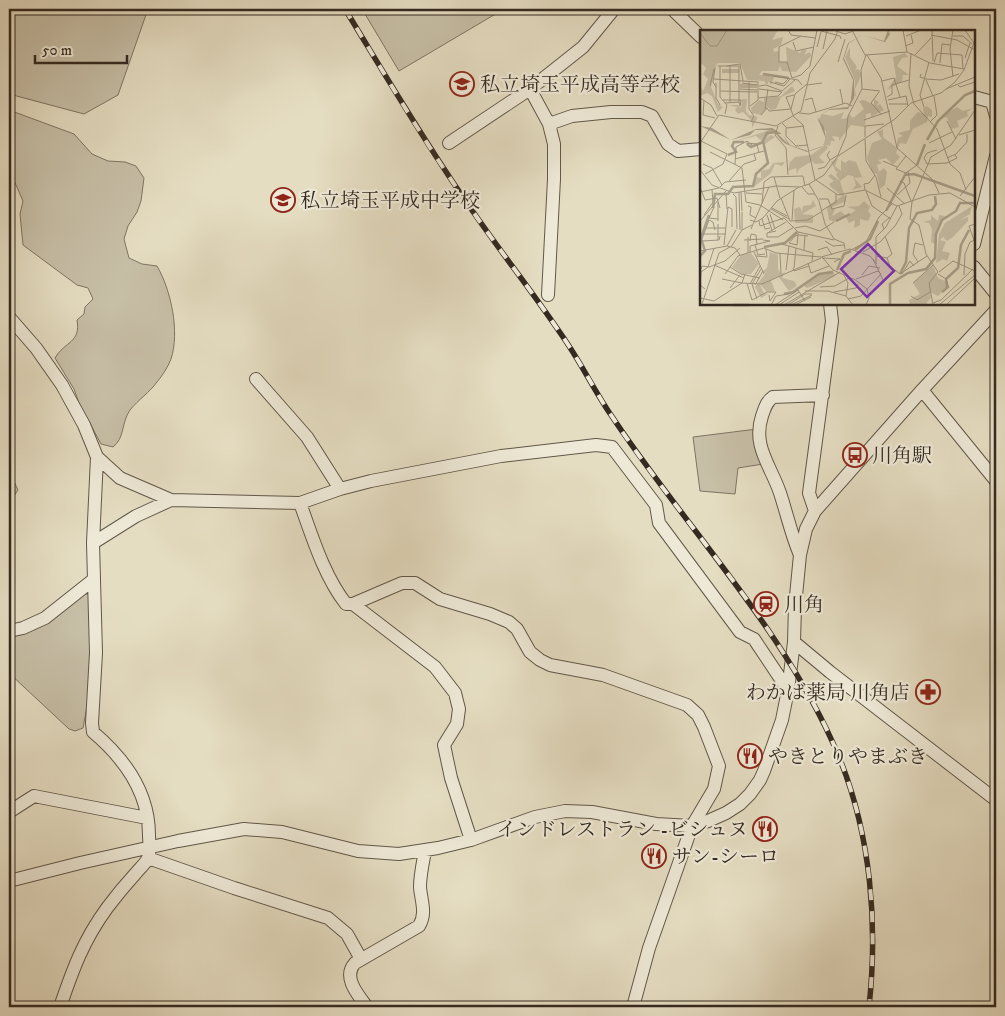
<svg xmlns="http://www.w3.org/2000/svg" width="1005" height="1016" font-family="'IM FELL DW Pica','Noto Serif JP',serif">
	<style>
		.green { fill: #c7bfa7; stroke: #7e7464 }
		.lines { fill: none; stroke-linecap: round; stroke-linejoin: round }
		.minor-casing { stroke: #615749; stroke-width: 14 }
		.minor { stroke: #eee9d7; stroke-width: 12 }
		.rail-casing { stroke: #352a21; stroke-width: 5.5 }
		.rail { stroke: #eee9d7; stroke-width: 4; stroke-dasharray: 11; stroke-linecap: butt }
		.labels { text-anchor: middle; stroke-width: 4.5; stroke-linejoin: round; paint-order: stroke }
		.poi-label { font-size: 20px; fill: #352a21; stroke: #eee9d7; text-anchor: start }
		.inset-river { fill: none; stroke: #a9a08b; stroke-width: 2.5 }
		.inset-road { fill: none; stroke: #9f9582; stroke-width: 1 }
		.view { fill: #7b2cbf; fill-opacity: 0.15; stroke: #7b2cbf; stroke-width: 2.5 }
		.inset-edge { fill: none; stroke: #352a21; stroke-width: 2.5 }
	</style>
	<rect width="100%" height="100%" fill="#e5ddc2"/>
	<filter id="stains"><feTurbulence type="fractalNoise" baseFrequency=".004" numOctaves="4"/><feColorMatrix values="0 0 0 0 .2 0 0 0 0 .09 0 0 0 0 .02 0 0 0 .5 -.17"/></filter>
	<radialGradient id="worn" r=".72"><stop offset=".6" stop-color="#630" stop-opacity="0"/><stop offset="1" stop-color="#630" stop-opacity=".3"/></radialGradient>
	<path class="green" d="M9,9H148L118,95L84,114L9,94Z
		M362,9H504L399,71Z
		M9,110L74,134L92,154L108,161L125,162L136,166L144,178L141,201L137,212L128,226L124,239L129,258L142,264L157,266C171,290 180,332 171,359C168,367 162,376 157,382C150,392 138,400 130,410C121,423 125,438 113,447L101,444L79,403L74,389L55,358C65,341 81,343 77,320L84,314L85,307L93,299L88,288L77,285L23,245L20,214L23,201L9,169Z
		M757,429L763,464L738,468L735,494L700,491L693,437Z
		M9,471L18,490L9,503Z
		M84,594H90V690L83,728L75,731L69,729L9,673V633Z"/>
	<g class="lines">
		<defs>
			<path id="minor" d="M672,9L701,37
				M530,89L549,124L554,144V179L548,295
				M974,97L996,103
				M992,102L996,116
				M549,124L572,116L611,112H642L652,116L668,144L678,151L701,149
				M449,143L530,89L583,47L614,9
				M974,244L996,156
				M974,267L996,294
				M9,317L36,348L62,385L84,425L97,457L93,543L96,653L92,723L93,732C125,759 149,792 149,835C149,842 151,852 148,858C146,863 140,868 136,873C126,884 116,896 107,908C83,941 73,969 60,1007
				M256,379L307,437L340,489
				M922,390L996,481
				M97,457L120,478L171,500L300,503L340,489L371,481L501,456L596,445L612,447L656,505L659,523L740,632L754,639L788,690
				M300,503C312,536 324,576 346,604H353L402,583H415L440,599L490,614L509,622L517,629L530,652L540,660L550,665L603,675L687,705L698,715L704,727L719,766L714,789L692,826L649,948L633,1007
				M815,511L809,493L832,321L830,304
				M93,543L136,516L171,500
				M800,555C791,534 787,514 780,493C771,466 752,446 762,416C765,408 766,402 773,397L823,395
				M353,604L435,667L455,693L459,709L457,724L444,745L451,778L471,840
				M9,631L23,628L45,618L93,580
				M794,642L830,672L996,800
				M9,812L34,796L147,818
				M148,858L234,888L328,918L347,934L361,959
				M9,881L80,863L178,841L244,829L282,832L358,851L399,854L438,848L471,840L535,817L565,811L592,812L656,824L692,826L708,821L726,813L740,804L750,794L760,780L764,771L782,720L788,690L794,642L795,606L800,555L806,529L815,511L922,390L996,310
				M367,1007C358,995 342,977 355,963L419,926C427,913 421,901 420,887C420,875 423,862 425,851"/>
		</defs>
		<use href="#minor" class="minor-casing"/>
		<use href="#minor" class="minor"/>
		<defs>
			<path id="rail" d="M345,9C384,73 422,138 465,200C498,249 536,296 569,346C584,369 596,393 611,415C685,527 788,633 839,757C871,835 878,924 869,1007"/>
		</defs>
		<use href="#rail" class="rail-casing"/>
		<use href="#rail" class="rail"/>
	</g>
	<defs>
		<symbol id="school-ring" viewBox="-11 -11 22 22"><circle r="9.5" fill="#eee9d7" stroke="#8f2418" stroke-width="1.5"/><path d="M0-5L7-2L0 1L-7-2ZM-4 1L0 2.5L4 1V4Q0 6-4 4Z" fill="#8f2418"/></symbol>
		<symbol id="bus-ring" viewBox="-11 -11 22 22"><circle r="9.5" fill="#eee9d7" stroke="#8f2418" stroke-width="1.5"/><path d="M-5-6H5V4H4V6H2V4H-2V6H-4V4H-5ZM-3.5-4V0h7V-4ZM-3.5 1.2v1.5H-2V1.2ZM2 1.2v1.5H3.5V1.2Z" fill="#8f2418"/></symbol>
		<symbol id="station-ring" viewBox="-11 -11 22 22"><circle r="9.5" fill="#eee9d7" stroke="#8f2418" stroke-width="1.5"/><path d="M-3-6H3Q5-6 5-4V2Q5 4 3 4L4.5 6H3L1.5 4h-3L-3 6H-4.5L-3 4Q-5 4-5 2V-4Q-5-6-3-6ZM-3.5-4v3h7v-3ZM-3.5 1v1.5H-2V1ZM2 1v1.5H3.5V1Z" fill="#8f2418"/></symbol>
		<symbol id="pharmacy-ring" viewBox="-11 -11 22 22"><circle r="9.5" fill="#eee9d7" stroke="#8f2418" stroke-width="1.5"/><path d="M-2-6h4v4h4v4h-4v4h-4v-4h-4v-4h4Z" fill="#8f2418"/></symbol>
		<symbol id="restaurant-ring" viewBox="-11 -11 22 22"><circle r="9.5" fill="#eee9d7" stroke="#8f2418" stroke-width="1.5"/><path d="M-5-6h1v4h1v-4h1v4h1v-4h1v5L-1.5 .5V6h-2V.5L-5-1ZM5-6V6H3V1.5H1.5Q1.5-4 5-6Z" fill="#8f2418"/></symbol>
	</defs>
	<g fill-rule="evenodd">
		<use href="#school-ring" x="448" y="70" width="28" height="28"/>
		<use href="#school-ring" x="269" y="186" width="28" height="28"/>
		<use href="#bus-ring" x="841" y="441" width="28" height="28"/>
		<use href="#station-ring" x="752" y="590" width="28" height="28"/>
		<use href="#pharmacy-ring" x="914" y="678" width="28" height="28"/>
		<use href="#restaurant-ring" x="736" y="742" width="28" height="28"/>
		<use href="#restaurant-ring" x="751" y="815" width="28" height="28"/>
		<use href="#restaurant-ring" x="640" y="842" width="28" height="28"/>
	</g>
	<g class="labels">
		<g class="poi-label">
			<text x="480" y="91">私立埼玉平成高等学校</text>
			<text x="300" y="207">私立埼玉平成中学校</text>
			<text x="872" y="462">川角駅</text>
			<text x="784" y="611">川角</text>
			<text x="910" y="699" text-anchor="end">わかば薬局 川角店</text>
			<text x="768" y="763">やきとりやまぶき</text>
			<text x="748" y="836" text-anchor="end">インドレストラン -ビシュヌ</text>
			<text x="672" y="863">サン-シーロ</text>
		</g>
	</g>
	<g transform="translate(700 30)">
		<rect width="275" height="275" fill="#e5ddc2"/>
		<path d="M0,0H78L72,10L83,7L81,15L73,19L74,22L79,21V32H87L86,17L100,23L102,20H107L104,25L110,22L111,26L96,42L82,41L80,36L78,41H62L59,45H75L71,55L69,51L67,55L64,51L47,50L40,33H17L11,57L18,74L23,77L18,82L12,66L7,63L0,66V55L3,61L8,49L3,44L6,38L2,34L0,36ZM150,17V27L157,37L155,40L158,39L162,44L155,59L156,67L154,65L155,51L145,27ZM205,23L208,27L202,28L197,36L209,45H203L202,51L187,60L196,47L193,27ZM92,56L95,61L81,67L76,79L70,80L68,77L61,85L52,83L51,78L59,70L64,72V68L81,66ZM42,69H47L46,81L49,85L58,87L52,98V91L43,82L38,84L35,80L37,77L28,75H38L41,78ZM174,69L179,72L176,76L180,74L184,80L171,87V83L166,84L165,97L151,95L139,111V107L132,106L135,111H131L130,116L126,115L128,118L119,127L125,133L115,134L112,131L99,139L97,144L96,138L88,141L90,132L95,127L111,125L124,116L126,102L118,90L122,84L133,86L144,82L141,89L147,88L149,84L153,88L164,79L159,71L164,70L174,75ZM227,76L232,80V87L228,86L227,92L213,99L206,114L200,113L196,123L200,127L193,135L186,128L178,130L182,133L177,135L179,142L184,138L187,142L185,155L180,159L177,144L172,142L167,128L172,113L182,109L177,102L183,99V107L196,117L198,108L203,106L198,103L210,100V91L218,82L224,84L223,78ZM257,77L263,81L273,78L267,82L268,86L257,91L259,97L251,99L247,87L239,88ZM70,100L76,102L70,104L65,109L71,105L75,107L65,114L56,106L32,112ZM138,128L135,136L141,141V130L145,133L149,130L156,132L162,147L154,148L162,157L152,160L156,155L153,146L148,145L140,151L136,145L138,141L136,142L131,132ZM85,132L82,136L75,134L71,143L53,158L56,147L61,148V141L69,139L73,133ZM131,144L140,151L146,171L132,177L135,179L132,186L141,181L146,186L135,192L129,190L127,177L142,166L131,157L129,154L134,151L128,146ZM113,170L116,176L102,184L113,185V193H95L94,179L100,177L102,182L103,176L111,175ZM164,171L170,177L168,181L171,185L168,191L160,189V195L154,198L155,190L149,193L146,187L156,180L147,177L159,176ZM272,176L270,184L260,190L268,187V191L253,207L247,211L243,207L240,210L246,212L242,221L250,223L247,231L243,229L236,233L239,204L245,193ZM231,185L238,191L239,185L245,186L238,196L235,214L231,212L232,199L229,193L223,192L231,190ZM70,222L78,225V239L81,244L85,242L82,248L94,251L97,256L89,261L78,246L71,251L75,261L67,262L59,253L64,263L68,264L61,268L55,257L65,244L63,241L67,238ZM51,223L59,234L51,244H42L32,237L41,225ZM233,236L238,248L245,251L246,258L238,266L230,262L231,268L226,273L229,275H210L209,270L220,264L213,253ZM133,242L135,246L107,258L103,255L119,244Z" fill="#c7bfa7"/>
		<path d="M188,0L190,4L185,12L162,5L149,13L144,28L154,50V68L148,79L129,80L117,87L124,97L126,109L124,115L122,117L107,122L86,114L82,111L76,104L75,101L65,100H55L50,105L31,110L0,96L12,98L31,110L56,99L72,98L82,104H78L88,114L83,105L90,115L108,121L123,116L126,109L117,87L130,79L148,77L151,70L153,50L143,29L148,13L162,5L184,11Z" fill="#a9a08b"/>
		<path class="inset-river" d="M63,44L89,48M227,110L238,91L265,65L275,61M47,114L51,117L63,112M28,125L36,122L32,116L34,112H44M217,135L225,114M204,145L214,144L275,166M13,178L15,164H28L33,157L53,156L56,144L68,133L63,111L67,103L77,102M186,181L206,143M136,191L150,184M64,217L85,213L97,202M155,220L170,209L178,191M0,226L5,221L1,208L9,185M137,240L144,224L151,221M200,244L206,232L209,198L217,183L232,180L236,174L235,166M242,262L247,258L246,249L258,238L261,215L269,200M84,264L93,262L119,244L133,242M33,275H49M190,275V254L208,243L226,239L235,228L236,204L242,190L256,181L260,173H275"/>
		<path class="inset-road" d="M88,0L91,5L116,8M133,0L145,4L156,0M152,0L165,25L207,22L230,33L264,39M203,0L207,22M232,0L233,31M265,0L274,13M121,1L140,6L141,9M0,3L10,16H17L27,0M231,5L257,10L275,20M101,6L79,17V32H87L92,48L101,45L110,36L117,0M206,6L221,0M253,6H263L272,14M93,12L96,21L114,17M205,16L213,13L211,5M117,17L121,2M123,19L127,1M211,23L209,56L214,74L237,99L250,134L260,143L266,160M167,25L181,48L197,118L233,150L239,163M215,25L231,8M265,28L270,13M138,32L145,9M234,33L237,23L262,25L263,39M240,33L242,14L250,15M18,36H39M20,36V67L27,75L25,84M27,36L40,34L43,51M15,38L13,52L16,57M22,40H39M22,42H39M221,44L220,47L226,49L241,50L259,44M74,46L98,50L102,55M253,47L250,19L253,0M14,49L58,52V70L50,76M226,50L233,66M182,51L194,48L200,67M49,52V79L54,86L51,92M70,52L84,56L90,49M75,52L83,54L88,49M16,53V68L20,75M42,53L57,55M40,55H57M107,55L122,53M258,55L260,57L275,52M10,56L14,39M59,56L66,55L82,61L95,50M40,57H57M40,59L57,60M140,59L143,74M162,59L161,40L166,25M246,59L275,47M20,61L57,62M179,62L171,73L181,84M187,67L192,64V55L209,50M0,68L11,75L17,86M58,68L78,66L82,62L59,59M4,70L3,85L15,88M23,70H41L40,76L39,72M105,70L112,68L116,82M188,70L206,66L208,76M30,72V36M25,73L39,72V36M189,74H207M224,77L220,65L229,32M65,79L68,59M91,79L95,64L108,53M99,83L109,84L146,73L152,76M61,85L67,78L69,81L91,79M93,85L86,67L94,65M93,86L103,95L115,150M164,90L190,81M247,91L256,109M230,92L237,85L234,66M82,93L87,98L104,96M78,96L75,105L86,118L88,145M86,98V106L96,116L108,115M259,105L275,100M165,107V96L184,94M165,109L166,131L176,147L181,167M1,111L27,124L23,134L5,144M0,113L19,85L76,96L101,81L110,43L135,9L138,0M46,113L57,114L59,123M229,113L252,102M130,121L127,125L130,130L138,125L146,106L148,86L162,59L180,61M10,122L42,138L46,172L60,175L83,190M206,126L196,139L206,143L217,135M247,128L256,124L267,112V104M35,129L64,121M183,131L197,137M3,134L12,138L22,155M35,134L36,117L47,111L52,115M227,134L247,133L257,128L255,125M227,134L224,128L227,123L237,120M118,139L125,137L130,130M0,140L12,155L34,163L76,156L100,157L109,154L124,145L138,126L195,89L211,73L241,63L255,52L264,40L275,10M74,147L80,168M116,150L138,165L165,160L197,176L229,165L250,163L275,177M29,151L44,134L56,130L54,124M200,151L204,153L211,171M109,154L119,171L125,194L134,209L144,213L145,219M0,157L5,170L17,168L20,178M20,157L25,152L46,150M102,157L108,164H115M187,158L205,174M165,160L164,154L169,153L175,145M166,161L172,176L191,189M0,162L19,158M39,162L40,200M41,162L42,181M26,163L27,179M46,163L62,164M33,164L36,167L37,199M197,165L210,153L208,141M260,166L275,147M81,168L90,191L108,190L121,182M119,169H128L132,179L144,176L146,165M62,173L64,152L71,147L103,146L105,156M48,176L51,177L50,185L56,188M14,177L9,188L18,189M28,177L32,179V197M72,178L87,186M71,179L89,189M121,181L136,172V164M42,182V200M70,184L75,199M4,185L13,172L12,160M67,185L72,200M62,189L65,199L70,198M80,189L84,188L98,202L134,210M50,190L56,192L63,188L77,171L99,157M92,190L94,160M0,191L26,161M18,191V172M59,191L60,196L81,189M6,198H26M95,198L105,196L120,201L134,192M51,199L69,157M184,199L182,194L190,187M76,201L67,203V207H78L94,197M69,202L86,192M98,202V205L97,215L89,213L95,206L98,205H99L108,206M0,204H26M185,206L192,224L187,228M48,207V223M2,209L9,190L13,192L15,200M18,210V194M44,210L63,209M274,210L269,196L275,194M2,211L19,210L20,206M50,211L51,204L56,205L57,215M125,211L133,216L144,215M82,214L113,223L112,231M24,215L28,177M55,215L58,225L65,224M27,216L36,200M31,217L42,200L52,195M104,220L105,205M118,220L127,217L132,225M151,220L166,212L179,187L192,174M0,221L27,216L35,218L40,225M50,222V216L70,211L63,210M54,222L64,244M163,222L180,212L195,196L202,184L199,176M80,223L81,244M56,226L67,227L66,219M176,226L187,228L190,236M122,227L133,240L144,245L148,253L146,266L153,275M122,228L140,229L134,232M173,229L184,252M176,232V207L186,197L197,176M218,232L213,224L215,213L223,215M108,233L111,243L129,236M14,235L44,248M190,236L200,244L227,226M30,237L41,244L60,248M93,238L94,241L109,236M94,238L96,218M86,240L89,216M0,241L2,236L9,237L25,231L40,218M1,242L8,237L14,218M1,242L0,255L5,259M239,242L253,231L275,241M25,244L38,226L64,218L76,223L121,227L150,219L170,226L177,234M202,244L210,231L214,236M238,244L246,249L249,258M162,245L169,236L180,238M264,245L265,224L270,212L275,210M22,249L42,253L45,244M156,249L178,241L181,244M47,253L52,270L67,262H76L70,271L69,265M213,253L233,235M50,254L60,236M52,254L61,239M52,254L57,269M55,255L63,241M120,257L135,256L149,248L154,249L167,259L169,268L166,275M30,258L40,245M105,261H128L146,266M134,262L156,258L158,254M211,266L217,270L230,262M0,268L14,271L42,253L62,254L121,228M148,269L161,266L181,244M233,273L241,270L273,239M2,274L19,223L30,217M71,275L76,266L89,264M75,275L98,260L105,271M79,275L99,262M84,275L140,242M88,275L105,264H112M91,275L112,265M95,275L111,267M233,275L229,253L238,242L226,224L219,195L210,189L212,172L231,127L251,115L275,80M239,275L275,245M246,275L275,248"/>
		<path class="view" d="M168,214L194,241L167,267L141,239Z"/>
		<rect width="275" height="275" class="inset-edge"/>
	</g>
	<rect width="1005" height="1016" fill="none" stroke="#e5ddc2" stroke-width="30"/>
	<rect x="10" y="10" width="985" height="996" fill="none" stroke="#352a21" stroke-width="2.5"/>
	<rect x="15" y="15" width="975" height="986" fill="none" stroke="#352a21"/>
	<path d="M35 55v8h92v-8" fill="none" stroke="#352a21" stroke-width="2.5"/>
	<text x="42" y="55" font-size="15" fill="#352a21" stroke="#eee9d7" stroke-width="4" paint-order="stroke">50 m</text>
	<rect width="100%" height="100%" filter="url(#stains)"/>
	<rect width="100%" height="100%" fill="url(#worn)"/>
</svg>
